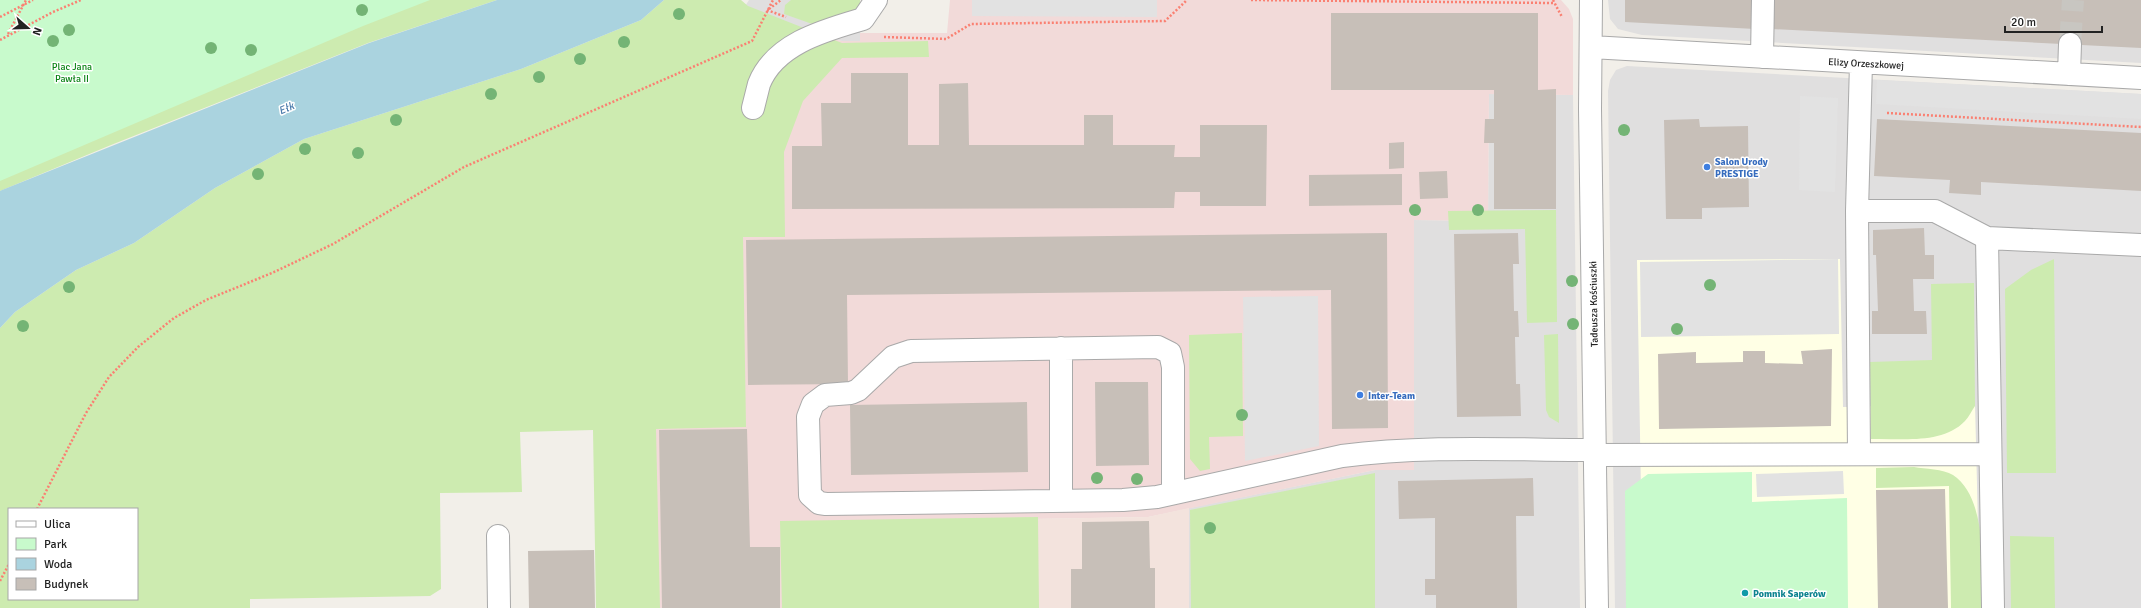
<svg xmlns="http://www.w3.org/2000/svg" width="2141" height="608" font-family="Signika,sans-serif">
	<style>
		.residential { fill: #e0dfdf }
		.commercial { fill: #f2dad9 }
		.education { fill: #ffffe5 }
		.military { fill: #f3e3dd }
		.grass { fill: #cdebb0; fill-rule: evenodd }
		.park { fill: #c8facc }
		.parking { fill: #e2e2e2 }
		.water { fill: #aad3df }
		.building { fill: #c7bfb8 }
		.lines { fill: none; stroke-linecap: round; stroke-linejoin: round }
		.minor-tunnel { stroke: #c8c6c1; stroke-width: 22; stroke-dasharray: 22 11; stroke-linecap: butt }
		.minor-casing { stroke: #a9a9a9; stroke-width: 24 }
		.path { stroke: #fa8072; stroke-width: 2.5; stroke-dasharray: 2 2; stroke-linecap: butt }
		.minor { stroke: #fff; stroke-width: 22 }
		.tree { fill: #74b475 }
		.shop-dot { fill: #3f7fe0; stroke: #fff; stroke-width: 1.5 }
		.culture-dot { fill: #0f9aa8; stroke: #fff; stroke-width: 1.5 }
		.labels { text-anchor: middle; stroke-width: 3; stroke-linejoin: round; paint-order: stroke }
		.street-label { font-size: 10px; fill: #222; stroke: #fff }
		.park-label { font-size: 10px; fill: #0c8416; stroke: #fff }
		.shop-label { font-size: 10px; font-weight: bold; fill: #366cbe; stroke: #fff; text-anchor: start }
		.culture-label { font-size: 10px; font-weight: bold; fill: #0d838f; stroke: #fff; text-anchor: start }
		.water-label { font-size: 11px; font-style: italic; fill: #4a7aab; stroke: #fff }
	</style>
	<rect width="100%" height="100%" fill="#f2efe9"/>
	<path class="residential" d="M749,0H860V41H842L811,35L744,8Z
		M1608,0H2141V63L1642,35L1618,29L1610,19Z
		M1627,66L2141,94V608H1615L1608,91L1610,80L1616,70Z
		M1489,94L1573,95L1580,608H1189V508L1375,470H1414V220L1488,221Z"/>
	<path class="commercial" d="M950,0H1561L1569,9L1573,19V95L1489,94L1488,221L1414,220V470H1375L1148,517L782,523L783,608H634L630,385L745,157L811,35L842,41H860V33H947Z"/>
	<path class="education" d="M1840,259L1843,407L1975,403L1980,608H1643L1637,260Z"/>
	<path class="military" d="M1189,508V608H783L782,523L1148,517Z"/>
	<path class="grass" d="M101,0H497L368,43L111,145L0,191V50Z
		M664,0H741L748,6L842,43L928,41L929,57L842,58L803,101L784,152L785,237H743L746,427L656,429L660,608H596L593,430L520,432L522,492L440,493L441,589L430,596L250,599V608H0V328L15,312L76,270L134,243L215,188L304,139L521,69L641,20ZM9,509H137V599H9Z
		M791,0H860V12L815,25L784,14L785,5Z
		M1556,210L1557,322L1527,323L1525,229L1449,230L1448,211Z
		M2054,259L2056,473H2007L2005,289L2031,270Z
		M1974,283L1975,406C1972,410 1969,417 1965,421C1942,445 1902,438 1871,439L1870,362L1932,360L1931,284Z
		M1242,333L1243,436L1209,437L1210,469L1200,471L1190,459L1189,335Z
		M1558,334L1559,423L1549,417L1546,410L1544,335Z
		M1914,467C1925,469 1943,469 1953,475C1988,498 1982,571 1983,608H1951L1949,486L1876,488V468Z
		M1375,473V608H1191L1190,510Z
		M1038,517L1039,608H782L780,521Z
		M2010,536L2054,537L2055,608H2011Z"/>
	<path class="park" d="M0,0H430L363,26L0,181Z
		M1752,472V502L1847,498L1848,608H1626L1625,491L1648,474Z"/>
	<path class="parking" d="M972,0H1157V17L972,16Z
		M1877,80L2141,94V119L1876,104Z
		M1800,96L1838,98L1835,192L1799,190Z
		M1838,259L1839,334L1641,337L1640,262Z
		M1318,296L1319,446L1245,461L1243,297Z
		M1843,471L1844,494L1757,497L1756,474Z"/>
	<path class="water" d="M497,0H664L641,20L521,69L304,139L215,188L134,243L76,270L15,312L0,328V191L2,190L369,43Z"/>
	<path class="building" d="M1625,0H1755V29L1625,22Z
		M1774,0H2141V48L1772,29Z
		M1331,13H1538V90L1556,89V209H1494V143H1484L1485,119H1494V90H1331Z
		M851,73H908V145H939V84L968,83L969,145H1084V115H1113V145H1175L1174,157H1200V125H1267L1266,206H1200V192H1175L1174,208L792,209V146H822L821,103H851Z
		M1699,119L1700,127L1748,126L1749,207L1702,208V219H1666L1664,120Z
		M1877,119L2141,133V191L1981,182V195L1949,193L1950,180L1874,176Z
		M1404,142V168L1389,169V143Z
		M1447,171L1448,198L1420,199L1419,172Z
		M1402,174V205L1309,206V175Z
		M1924,228L1925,255H1934V279H1913L1914,311H1926L1927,334H1872V311H1878L1876,255H1873V230Z
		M1387,233L1388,428L1332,429L1331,290L847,295L848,384L748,385L746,240Z
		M1518,233L1519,264H1513L1514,311H1518L1519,337H1515L1516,384H1520L1521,416L1457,417L1454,234Z
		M1832,349L1831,426L1659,429L1658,354L1696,352V363L1743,362V351H1765V363L1803,364L1801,351Z
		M1095,382H1148L1149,465L1096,466Z
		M1027,402L1028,472L851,475L850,405Z
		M747,429L750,547H780V608H662L659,430Z
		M1533,478L1534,516H1516L1517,608H1436V595H1425V579H1435V518L1399,519L1398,481Z
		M1945,489L1948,608H1878L1876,490Z
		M1149,521L1150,568H1155V608H1071V569H1082V522Z
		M594,550L595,608H529L528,551Z"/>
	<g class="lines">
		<path class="minor-tunnel" d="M2070,44L2073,0"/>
		<defs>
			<path id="minor" d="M1591,0L1590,109L1597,608
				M1591,47L2141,78
				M1762,57L1763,0
				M1861,63L1857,211H1935L1987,238L2141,245
				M2069,74L2070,44
				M753,108C755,100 757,92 759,84C775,43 826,30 863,19L876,0
				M1857,211L1859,454
				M1987,238L1993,608
				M1596,455L1989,454
				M1173,493V367L1170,353L1158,347L911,351L893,357L858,390L851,393L825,395L813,404L808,417L810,495L819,503L826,504L1123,500L1157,497L1342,456C1426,445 1512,450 1596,450
				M1061,501V348
				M498,536L499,608"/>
		</defs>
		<use href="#minor" class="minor-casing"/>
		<path class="path" d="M1251,0L1553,3
			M1553,0L1562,17
			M769,9L781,0
			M767,10L786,17
			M0,17L33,0
			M8,34L26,0
			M884,37L946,39L971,24L1165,21L1187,0
			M0,40L53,12L81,0
			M1887,113L2141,127
			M37,509L86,413L109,377L138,347L174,318L206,300L272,273L333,244L464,167L752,41L773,0
			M0,581L9,564"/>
		<use href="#minor" class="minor"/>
	</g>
	<g class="tree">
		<circle cx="362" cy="10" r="6"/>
		<circle cx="679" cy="14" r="6"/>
		<circle cx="69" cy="30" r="6"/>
		<circle cx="53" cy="41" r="6"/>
		<circle cx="624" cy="42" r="6"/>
		<circle cx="211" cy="48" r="6"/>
		<circle cx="251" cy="50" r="6"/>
		<circle cx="580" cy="59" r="6"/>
		<circle cx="539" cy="77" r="6"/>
		<circle cx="491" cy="94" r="6"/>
		<circle cx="396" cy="120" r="6"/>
		<circle cx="1624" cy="130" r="6"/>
		<circle cx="305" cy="149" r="6"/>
		<circle cx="358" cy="153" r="6"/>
		<circle cx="258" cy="174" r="6"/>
		<circle cx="1415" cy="210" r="6"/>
		<circle cx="1478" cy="210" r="6"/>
		<circle cx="1572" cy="281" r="6"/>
		<circle cx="1710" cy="285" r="6"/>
		<circle cx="69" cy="287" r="6"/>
		<circle cx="1573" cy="324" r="6"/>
		<circle cx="23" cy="326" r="6"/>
		<circle cx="1677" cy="329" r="6"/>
		<circle cx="1242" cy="415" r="6"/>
		<circle cx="1097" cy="478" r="6"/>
		<circle cx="1137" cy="479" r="6"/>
		<circle cx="1210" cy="528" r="6"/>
	</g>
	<g class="shop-dot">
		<circle cx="1707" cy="167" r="4"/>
		<circle cx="1360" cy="395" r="4"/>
	</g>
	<circle class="culture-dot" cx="1745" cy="593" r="4"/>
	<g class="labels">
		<g class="street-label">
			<text transform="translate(1866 63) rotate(3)" y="4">Elizy Orzeszkowej</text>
			<text transform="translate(1593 304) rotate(-91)" y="4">Tadeusza Kościuszki</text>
		</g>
		<g class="park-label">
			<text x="72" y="70">Plac Jana<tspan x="72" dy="12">Pawła II</tspan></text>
		</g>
		<g class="shop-label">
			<text x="1715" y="165">Salon Urody<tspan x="1715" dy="12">PRESTIGE</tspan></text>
			<text x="1368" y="399">Inter-Team</text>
		</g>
		<g class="culture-label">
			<text x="1753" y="597">Pomnik Saperów</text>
		</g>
		<g class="water-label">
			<text transform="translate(286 108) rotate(-24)" y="4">Ełk</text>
		</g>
	</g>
	<rect x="8" y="508" width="130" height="92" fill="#ffffff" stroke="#a7a7a7"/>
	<rect x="16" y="521" width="20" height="6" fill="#ffffff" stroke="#a7a7a7"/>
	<text x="44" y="528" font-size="12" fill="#222222">Ulica</text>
	<rect x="16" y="538" width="20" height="12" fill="#c8facc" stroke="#a7a7a7"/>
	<text x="44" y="548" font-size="12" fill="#222222">Park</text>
	<rect x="16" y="558" width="20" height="12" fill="#aad3df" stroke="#a7a7a7"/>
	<text x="44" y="568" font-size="12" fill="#222222">Woda</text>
	<rect x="16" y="578" width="20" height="12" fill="#c7bfb8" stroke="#a7a7a7"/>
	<text x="44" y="588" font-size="12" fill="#222222">Budynek</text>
	<g transform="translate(28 28) rotate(110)" stroke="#ffffff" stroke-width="3" paint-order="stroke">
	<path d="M0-3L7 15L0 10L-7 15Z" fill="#222222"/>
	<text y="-6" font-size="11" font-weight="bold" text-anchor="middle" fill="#222222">N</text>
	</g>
	<path d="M2005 26v6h97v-6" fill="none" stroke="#222222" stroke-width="2"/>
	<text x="2011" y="26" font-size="12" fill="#222222" stroke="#ffffff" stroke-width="3" paint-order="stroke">20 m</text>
</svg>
